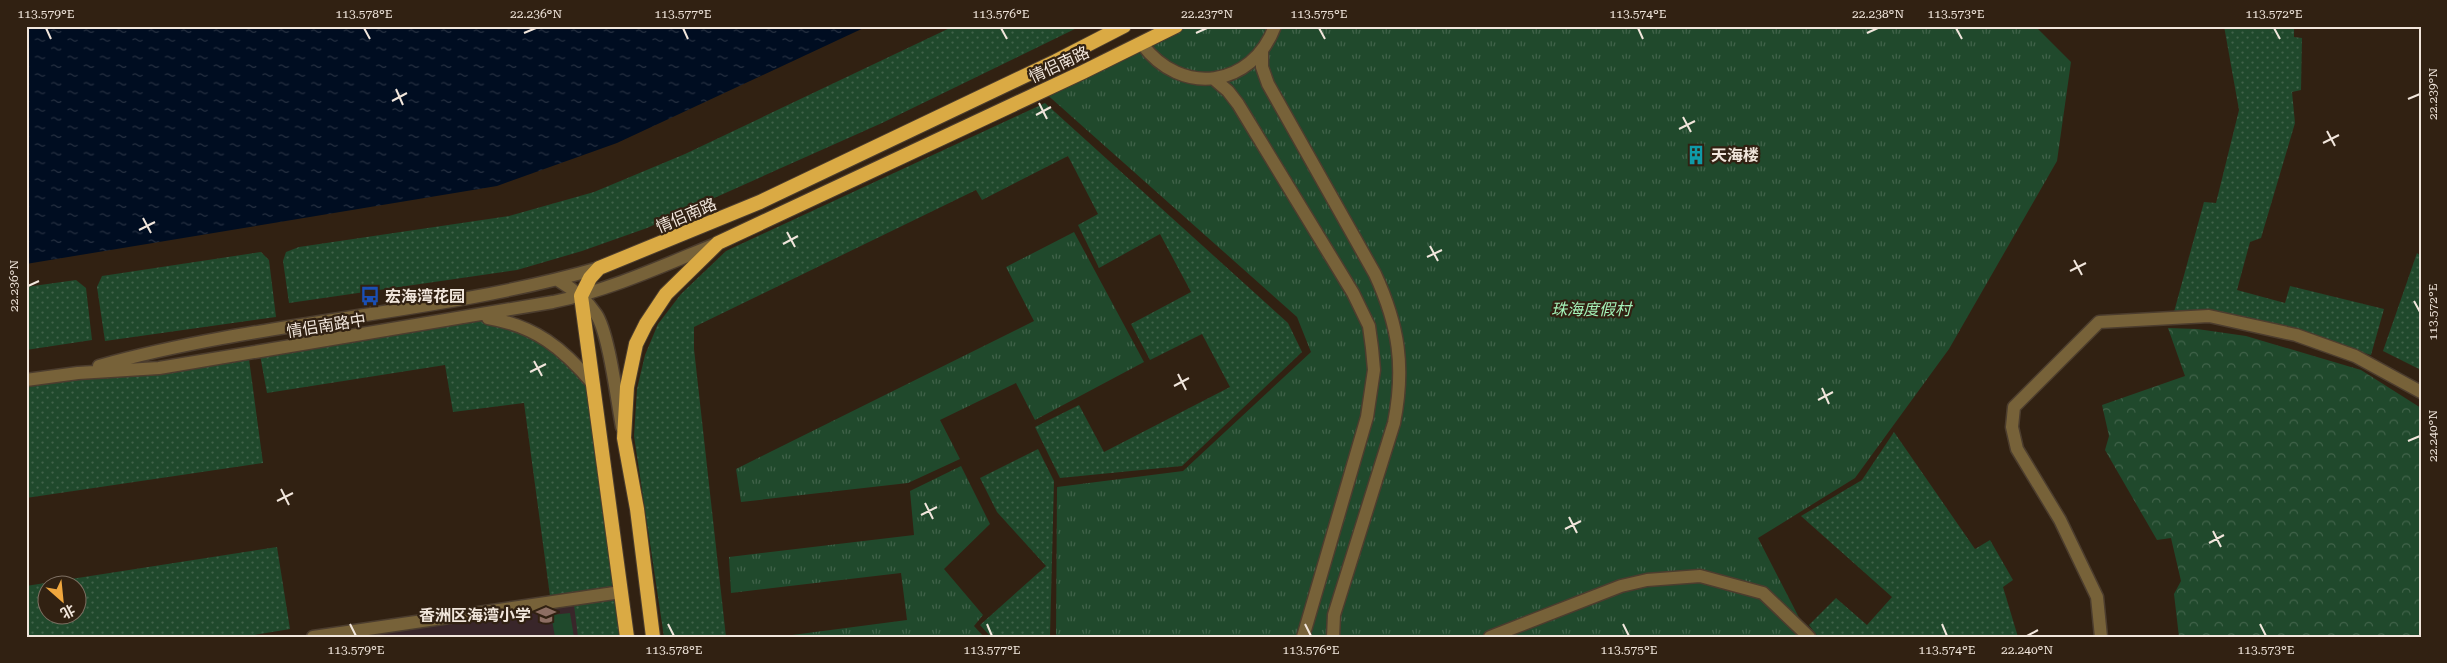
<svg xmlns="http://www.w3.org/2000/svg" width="2447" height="663" font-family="'Roboto Serif','Noto Sans SC',serif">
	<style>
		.education { fill: #39262a }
		.grass { fill: url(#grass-dots); fill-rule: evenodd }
		.forest { fill: url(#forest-crowns) }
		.park { fill: url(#park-tufts) }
		.pitch { fill: #20492c }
		.water { fill: url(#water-ripples) }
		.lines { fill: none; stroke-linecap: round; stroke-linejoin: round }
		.minor-casing { stroke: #4c3d2e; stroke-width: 15 }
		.tertiary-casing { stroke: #4c3d2e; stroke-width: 15 }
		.trunk-casing { stroke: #4c3d2e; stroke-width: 16 }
		.minor { stroke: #776239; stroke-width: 12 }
		.tertiary { stroke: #776239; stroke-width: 12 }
		.trunk { stroke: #daaa44; stroke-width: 14 }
		.ticks { fill: none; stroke: #f1e6dc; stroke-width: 2 }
		.labels { text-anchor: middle; stroke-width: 4.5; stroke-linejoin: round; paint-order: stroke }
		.street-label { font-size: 16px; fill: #f1e6dc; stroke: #312112 }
		.poi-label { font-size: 16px; font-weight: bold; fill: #f1e6dc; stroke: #312112; text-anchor: start }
		.park-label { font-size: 16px; font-style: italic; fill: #a4f2b8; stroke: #312112 }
		.neatline { fill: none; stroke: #f1e6dc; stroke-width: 2 }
		.ticks-label { font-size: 12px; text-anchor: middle; fill: #f1e6dc }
	</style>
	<defs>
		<pattern id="grass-dots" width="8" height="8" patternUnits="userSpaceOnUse" patternTransform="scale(1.25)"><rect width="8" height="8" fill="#20492c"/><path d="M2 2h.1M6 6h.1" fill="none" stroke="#41634a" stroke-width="1.8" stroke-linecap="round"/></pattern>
		<pattern id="forest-crowns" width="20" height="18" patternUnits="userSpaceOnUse" patternTransform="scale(1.25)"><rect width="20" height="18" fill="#20492c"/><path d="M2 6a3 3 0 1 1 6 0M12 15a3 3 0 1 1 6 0" fill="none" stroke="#41634a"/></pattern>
		<pattern id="park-tufts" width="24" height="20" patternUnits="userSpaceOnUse" patternTransform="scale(1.25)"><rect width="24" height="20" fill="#20492c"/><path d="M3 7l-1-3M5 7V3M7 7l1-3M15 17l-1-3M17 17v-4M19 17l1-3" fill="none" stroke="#41634a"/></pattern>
		<pattern id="water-ripples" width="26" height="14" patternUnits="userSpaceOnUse" patternTransform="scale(1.25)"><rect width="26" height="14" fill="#000d21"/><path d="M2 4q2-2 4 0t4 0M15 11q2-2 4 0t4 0" fill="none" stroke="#263041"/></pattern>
	</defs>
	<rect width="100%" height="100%" fill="#312112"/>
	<path class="education" d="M621,593L627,637H316Z"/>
	<path class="grass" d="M954,26H1081L882,123L647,228L582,251L517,270L289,303L283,261L286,252L299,247L509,216L594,192L685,154Z
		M2224,26H2294V37L2302,38L2301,90L2292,92L2295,123L2261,238L2250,242L2237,290L2285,303L2290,286L2384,309L2371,355L2294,332L2174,312L2204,202L2216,203L2239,110Z
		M1045,103L1288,323L1302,352L1182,466L1060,478L1035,427L1079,405L1104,452L1230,387L1202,334L1150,360L1131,324L1191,292L1160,234L1099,268L1078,225L1098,214L1068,156L982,200L976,190L694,327V349L726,637H664L634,436L637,389L645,355L658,324L681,294L726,251Z
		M261,252L269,260L276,317L105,341L97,287L102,276Z
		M2417,253L2421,256V370L2383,351Z
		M76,280L86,288L92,340L26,350V287Z
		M479,320L518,332L554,349L588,387L614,586L550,596L524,403L453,412L445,365L267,393L260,355Z
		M249,359L263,463L26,498V385L79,378L154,374Z
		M1894,432L1975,549L1990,540L2013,580L2003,587L2018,637H1818L1809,625L1836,598L1867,625L1892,597L1801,516L1862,480Z
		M1038,449L1054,481L1050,637H991L980,625L1046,566L997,512L980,478Z
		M277,547L290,629L242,637H26V586ZM48,586H78V616H48Z
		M615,600L620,637H578L574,605Z"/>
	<path class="forest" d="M2168,328L2197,329L2246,336L2361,370L2421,408V637H2179L2174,594L2181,581L2171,538L2157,540L2105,450L2109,436L2102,405L2185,376Z"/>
	<path class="park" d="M1176,26H2035L2071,62L2057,161L1949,349L1855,478L1758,538L1809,637H1056L1057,487L1183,471L1311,352L1297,317L1043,91Z
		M1074,232L1144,362L1035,420L1016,383L940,420L960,459L908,483L741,502L736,469L1034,321L1006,267Z
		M961,466L990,524L944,569L983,615L974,626L984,637H777L907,620L901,573L731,593L729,557L914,535L910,491Z"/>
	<path class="pitch" d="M570,613L574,637H555L551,615Z"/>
	<path class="water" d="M26,26H868L617,143L497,186L26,264Z"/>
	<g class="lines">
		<defs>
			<path id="minor" d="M1142,44C1181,97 1252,88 1275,26
				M1262,52V67L1268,84L1375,274C1399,326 1405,367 1394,423L1334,615L1333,637
				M1214,79L1228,91L1238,104L1353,293L1369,326L1372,348L1374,370L1367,417L1303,637
				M313,637L621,592
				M1490,637L1621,586L1647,580L1700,576L1763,593L1809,637
				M2101,637L2097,597L2060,520L2017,449L2012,427L2014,407L2099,322L2209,316L2296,335L2355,356L2421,392"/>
			<path id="tertiary" d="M558,280C573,289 586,299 596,314C609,333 617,401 622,427
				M488,318C535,326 563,348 593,384
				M99,366C263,320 436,315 599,268
				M26,380L78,373L159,368L553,302C610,290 662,266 716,244"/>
			<path id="trunk" d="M627,637L581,296L590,278L599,268L760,202L1056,61L1124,26
				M653,637L637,509L624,438L627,387L636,344L646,324L666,294L718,243L1083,72L1176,26"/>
		</defs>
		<use href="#minor" class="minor-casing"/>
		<use href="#tertiary" class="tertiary-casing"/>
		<use href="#trunk" class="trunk-casing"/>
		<use href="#minor" class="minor"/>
		<use href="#tertiary" class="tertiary"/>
		<use href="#trunk" class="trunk"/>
	</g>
	<path class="ticks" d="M46,28L51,39M364,28L370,39M683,28L688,39M1001,28L1007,39M1319,28L1325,39M1638,28L1643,39M1956,28L1962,39M2274,28L2280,39M524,33L536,28M1196,33L1207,28M1867,33L1878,28M396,89L403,105M2408,99L2420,94M392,101L407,93M1039,103L1047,119M1036,115L1051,107M1683,117L1691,132M1679,129L1695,121M2327,131L2335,146M2323,143L2339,135M143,218L151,233M139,230L155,222M787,232L795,247M783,244L798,236M1430,246L1438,261M1427,257L1442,250M2074,260L2082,275M2070,271L2086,263M28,286L39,281M2414,301L2420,312M534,361L542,376M530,372L546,364M1178,374L1186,390M1174,386L1189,378M1822,388L1829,404M1818,400L1833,392M2408,441L2420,436M281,489L289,505M277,501L293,493M925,503L933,519M921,515L937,507M1569,517L1577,533M1565,529L1581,521M2213,531L2221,547M2209,543L2224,535M350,624L356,636M668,624L674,636M987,624L992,636M1305,624L1311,636M1623,624L1629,636M1942,624L1947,636M2260,624L2266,636M2027,636L2038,630"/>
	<defs>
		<symbol id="building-bare" viewBox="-9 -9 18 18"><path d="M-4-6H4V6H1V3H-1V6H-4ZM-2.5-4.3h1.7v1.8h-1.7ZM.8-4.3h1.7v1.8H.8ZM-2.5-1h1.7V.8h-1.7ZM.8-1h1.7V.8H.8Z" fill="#0f9aa8" stroke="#312112" stroke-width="2.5" paint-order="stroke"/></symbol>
		<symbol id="bus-bare" viewBox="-9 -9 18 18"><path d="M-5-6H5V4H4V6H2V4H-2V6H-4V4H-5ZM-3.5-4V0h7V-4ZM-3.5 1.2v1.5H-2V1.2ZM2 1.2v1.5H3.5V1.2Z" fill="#1a4fb4" stroke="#312112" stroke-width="2.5" paint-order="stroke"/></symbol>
		<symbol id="school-bare" viewBox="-9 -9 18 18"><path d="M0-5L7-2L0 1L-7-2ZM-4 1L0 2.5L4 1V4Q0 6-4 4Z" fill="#8d6e63" stroke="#312112" stroke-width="2.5" paint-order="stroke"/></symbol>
	</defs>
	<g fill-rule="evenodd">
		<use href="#building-bare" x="1682" y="141" width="28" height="28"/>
		<use href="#bus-bare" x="356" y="282" width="28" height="28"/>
		<use href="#school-bare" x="532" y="601" width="28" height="28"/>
	</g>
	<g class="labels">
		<g class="street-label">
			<text transform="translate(1059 64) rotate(-25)" y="6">情侣南路</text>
			<text transform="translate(686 215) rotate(-23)" y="6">情侣南路</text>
			<text transform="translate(326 325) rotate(-9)" y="6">情侣南路中</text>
		</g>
		<g class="poi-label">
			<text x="1711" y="161">天海楼</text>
			<text x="385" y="302">宏海湾花园</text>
			<text x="531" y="621" text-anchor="end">香洲区海湾小学</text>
		</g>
		<g class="park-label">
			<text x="1591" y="315">珠海度假村</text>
		</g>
	</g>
	<rect width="2447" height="663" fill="none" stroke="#312112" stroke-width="55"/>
	<g transform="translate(62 600) rotate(153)"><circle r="24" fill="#312112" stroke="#7e7063"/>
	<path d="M0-4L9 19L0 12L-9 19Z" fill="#efa73e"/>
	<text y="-8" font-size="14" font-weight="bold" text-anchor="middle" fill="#f1e6dc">北</text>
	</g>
	<rect x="28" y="28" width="2392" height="608" class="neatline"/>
	<g class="ticks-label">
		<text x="46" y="18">113.579°E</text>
		<text x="364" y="18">113.578°E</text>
		<text x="536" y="18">22.236°N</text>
		<text x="683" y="18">113.577°E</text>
		<text x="1001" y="18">113.576°E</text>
		<text x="1207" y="18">22.237°N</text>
		<text x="1319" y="18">113.575°E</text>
		<text x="1638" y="18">113.574°E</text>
		<text x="1878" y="18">22.238°N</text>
		<text x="1956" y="18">113.573°E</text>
		<text x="2274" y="18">113.572°E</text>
		<text transform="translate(2433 94) rotate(-90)" y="4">22.239°N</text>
		<text transform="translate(14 286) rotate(-90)" y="4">22.236°N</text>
		<text transform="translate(2433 312) rotate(-90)" y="4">113.572°E</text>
		<text transform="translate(2433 436) rotate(-90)" y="4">22.240°N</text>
		<text x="356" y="654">113.579°E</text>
		<text x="674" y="654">113.578°E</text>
		<text x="992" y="654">113.577°E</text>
		<text x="1311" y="654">113.576°E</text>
		<text x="1629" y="654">113.575°E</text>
		<text x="1947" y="654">113.574°E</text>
		<text x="2027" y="654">22.240°N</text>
		<text x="2266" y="654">113.573°E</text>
	</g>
</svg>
